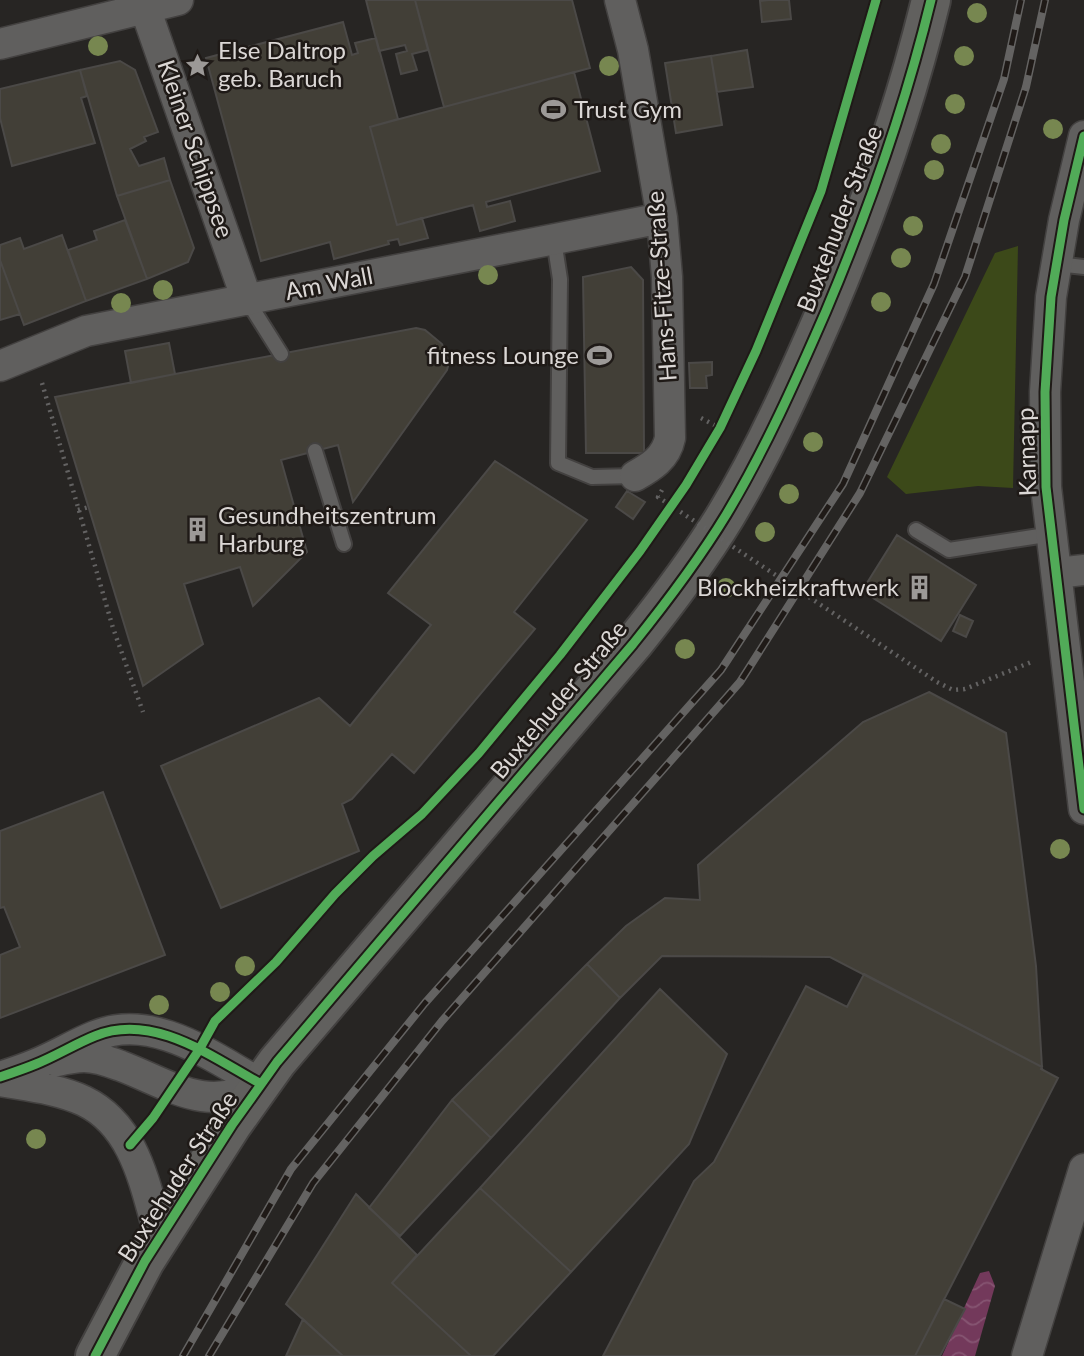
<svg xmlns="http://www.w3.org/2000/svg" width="1084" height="1356" font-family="Lato,sans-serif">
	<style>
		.grass { fill: #3c4919 }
		.water { fill: url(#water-waves) }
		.building { fill: #423f37; stroke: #4b4947; stroke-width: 2 }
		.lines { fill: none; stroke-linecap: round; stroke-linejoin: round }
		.service-casing { stroke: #434140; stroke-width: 18 }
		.minor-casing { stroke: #434140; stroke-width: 33 }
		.primary-casing { stroke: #434140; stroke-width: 42 }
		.path { stroke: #636262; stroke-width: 4.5; stroke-dasharray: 2 5; stroke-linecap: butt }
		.service { stroke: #605f5e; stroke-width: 14 }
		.minor { stroke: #605f5e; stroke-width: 30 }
		.primary { stroke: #61605e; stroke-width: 38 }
		.rail-casing { stroke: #646362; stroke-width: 8 }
		.rail { stroke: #1f1a17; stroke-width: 5; stroke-dasharray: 16; stroke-linecap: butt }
		.path-bridge { stroke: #636262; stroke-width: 4.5; stroke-dasharray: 2 5; stroke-linecap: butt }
		.cycleway-casing { stroke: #1f1a17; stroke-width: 13 }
		.cycleway { stroke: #51ab58; stroke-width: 9 }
		.tree { fill: #778750 }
		.labels { text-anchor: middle; stroke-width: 5; stroke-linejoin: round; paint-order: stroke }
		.poi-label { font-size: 24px; fill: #dbd7d5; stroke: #1f1a17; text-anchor: start }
		.street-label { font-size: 24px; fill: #dbd7d5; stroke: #1f1a17 }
	</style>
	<defs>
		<pattern id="water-waves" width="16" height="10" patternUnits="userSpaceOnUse" patternTransform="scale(1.75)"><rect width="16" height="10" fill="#73395b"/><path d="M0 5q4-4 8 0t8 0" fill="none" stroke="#865572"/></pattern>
	</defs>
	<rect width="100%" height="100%" fill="#272523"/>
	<path class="grass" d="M1018,246L1013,488L978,486L906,494L887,477L995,253Z"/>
	<path class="water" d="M989,1271L995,1286L975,1356H942L980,1273Z"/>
	<path class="building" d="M366,0H415L428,50L412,54L417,70L401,74L396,54L407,51L405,45L379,51Z
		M415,0H572L590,68L444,107Z
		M769,0H789L791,19L762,22L760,1Z
		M343,22L352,55L358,53L355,43L376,38L398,119L370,127L397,225L422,218L428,238L400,245L398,239L388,241L389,244L334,259L330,242L261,261L206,58Z
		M747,50L753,87L717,92L711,56Z
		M711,56L722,125L676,133L665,63Z
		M120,61L135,70L158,132L144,137L146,141L130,149L139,166L164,158L170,180L117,196L80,70Z
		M80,70L87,96L81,98L95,143L12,166L0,118V89Z
		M574,72L600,171L486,202L487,207L510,201L515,221L480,231L473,205L397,225L370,127Z
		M170,180L194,248L188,262L147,279L117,196Z
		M125,220L147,279L86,301L68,250L97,240L94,231Z
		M62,235L86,301L24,325L0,260V245L20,238L24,249Z
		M0,260L20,314L0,320Z
		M631,267L643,280L644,453H586L583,277Z
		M416,328L425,330L442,344L449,362L447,370L353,502L338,445L281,460L307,552L253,606L240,567L184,584L203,644L143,686L55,397Z
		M169,343L175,374L131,383L125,351Z
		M712,362V375L706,376L707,388H690L689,363Z
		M495,461L587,520L514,612L535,629L414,773L392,754L352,799L342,804L359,851L221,908L161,766L319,698L350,726L431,625L388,593Z
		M627,491L645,502L633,519L616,507Z
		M897,535L976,585L941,641L862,591Z
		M960,615L973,621L966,637L953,631Z
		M929,692L1006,733L1036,966L1042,1067L830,957L662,956L620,998L587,964L626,926L665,898L700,900L698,865L863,722Z
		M103,792L165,955L0,1018V955L20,947L4,907L0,908V831Z
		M587,964L620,998L491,1138L452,1100Z
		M864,974L1042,1067L1041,1069L1058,1078L915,1356H603L694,1181L714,1162L806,986L847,1007Z
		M660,989L727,1054L689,1144L571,1272L480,1188Z
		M452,1100L491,1138L400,1236L369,1208Z
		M480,1188L571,1272L493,1356H471L392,1283Z
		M356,1194L417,1255L392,1283L471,1356H343L286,1304Z
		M944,1299L965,1309L940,1356H915Z
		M303,1319L343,1356H286Z"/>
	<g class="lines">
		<defs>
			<path id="service" d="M554,240L560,279L558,463L592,477L635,476
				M1057,264L1084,267
				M247,300L281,354
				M315,451L344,544
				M916,530L949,550L1052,534"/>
			<path id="minor" d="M140,0L145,8L247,300
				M620,0L633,50L662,218L667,277L670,438C666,458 651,467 635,476
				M0,44L178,0
				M1084,136L1064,220L1051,297L1045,392L1046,487L1084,809
				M0,366L86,331L662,218
				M1057,573L1084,570
				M57,1061C66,1059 75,1057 84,1057C97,1057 110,1062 121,1066C171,1085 206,1114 261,1084
				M0,1077C12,1073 24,1069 36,1064C56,1056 75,1044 95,1036C153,1012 212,1057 261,1084
				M0,1081C28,1086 58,1089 84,1101C136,1126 145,1187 160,1237
				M1027,1356L1084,1169"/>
			<path id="primary" d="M95,1356L145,1261L232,1125L277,1062L633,644C666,603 698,561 726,515C765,450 796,380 826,311C869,209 905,107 931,0"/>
		</defs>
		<use href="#service" class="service-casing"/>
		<use href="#minor" class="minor-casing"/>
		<use href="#primary" class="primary-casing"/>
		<path class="path" d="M42,383L113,628L143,712
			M701,418L720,428
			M78,510L89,507
			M937,682L953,690L965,689L1034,661"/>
		<use href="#service" class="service"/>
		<use href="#minor" class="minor"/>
		<use href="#primary" class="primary"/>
		<defs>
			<path id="rail" d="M183,1356L291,1169L425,1003L721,670L843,484L934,284L1004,79L1021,0
				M209,1356L313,1183L442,1021L740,682L860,493L965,277L1026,87L1045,0"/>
		</defs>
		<use href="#rail" class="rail-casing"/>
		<use href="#rail" class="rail"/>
		<path class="path-bridge" d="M662,490L658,497L937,682"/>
		<defs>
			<path id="cycleway" d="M1084,136L1064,220L1051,297L1045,392L1046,487L1084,809
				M0,1077C12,1073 24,1069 36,1064C56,1056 75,1044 95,1036C153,1012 212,1057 261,1084
				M130,1145L153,1118L199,1050L215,1021L276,962L335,894L373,856L422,814L479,753L560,655L640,551L686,485L720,428L756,351L821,191L876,0
				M95,1356L145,1261L232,1125L277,1062L633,644C666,603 698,561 726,515C765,450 796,380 826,311C869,209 905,107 931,0"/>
		</defs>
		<use href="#cycleway" class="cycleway-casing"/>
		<use href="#cycleway" class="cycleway"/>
	</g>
	<g class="tree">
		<circle cx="977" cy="13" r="10"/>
		<circle cx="98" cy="46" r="10"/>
		<circle cx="964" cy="56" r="10"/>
		<circle cx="609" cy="66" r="10"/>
		<circle cx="955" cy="104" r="10"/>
		<circle cx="1053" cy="129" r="10"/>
		<circle cx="941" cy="144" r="10"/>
		<circle cx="934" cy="170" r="10"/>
		<circle cx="913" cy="226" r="10"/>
		<circle cx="901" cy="258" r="10"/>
		<circle cx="488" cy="275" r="10"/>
		<circle cx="163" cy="290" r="10"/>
		<circle cx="881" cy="302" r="10"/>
		<circle cx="121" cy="303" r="10"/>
		<circle cx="813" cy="442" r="10"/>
		<circle cx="789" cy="494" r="10"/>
		<circle cx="765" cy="532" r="10"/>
		<circle cx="726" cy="588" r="10"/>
		<circle cx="685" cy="649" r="10"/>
		<circle cx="1060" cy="849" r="10"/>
		<circle cx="245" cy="966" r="10"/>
		<circle cx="220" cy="992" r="10"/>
		<circle cx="159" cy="1005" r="10"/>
		<circle cx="36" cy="1139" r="10"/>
	</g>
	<defs>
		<symbol id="sight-bare" viewBox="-9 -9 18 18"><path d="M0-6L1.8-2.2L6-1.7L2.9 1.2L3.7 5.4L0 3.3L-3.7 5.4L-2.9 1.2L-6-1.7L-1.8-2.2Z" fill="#9c9997" stroke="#1f1a17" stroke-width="2.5" paint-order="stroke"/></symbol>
		<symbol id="stadium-bare" viewBox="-9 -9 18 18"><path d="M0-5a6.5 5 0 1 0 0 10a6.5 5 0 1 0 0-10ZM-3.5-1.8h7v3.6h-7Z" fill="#9c9997" stroke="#1f1a17" stroke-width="2.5" paint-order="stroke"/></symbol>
		<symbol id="building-bare" viewBox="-9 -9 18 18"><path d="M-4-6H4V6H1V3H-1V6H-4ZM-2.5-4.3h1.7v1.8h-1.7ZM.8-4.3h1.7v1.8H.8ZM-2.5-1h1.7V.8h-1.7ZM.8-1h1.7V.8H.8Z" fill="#9c9997" stroke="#1f1a17" stroke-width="2.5" paint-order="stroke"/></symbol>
	</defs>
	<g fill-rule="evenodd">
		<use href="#sight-bare" x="180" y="48" width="35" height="35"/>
		<use href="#stadium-bare" x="536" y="92" width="35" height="35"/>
		<use href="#stadium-bare" x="582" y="338" width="35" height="35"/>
		<use href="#building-bare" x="180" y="512" width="35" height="35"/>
		<use href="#building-bare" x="902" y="570" width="35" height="35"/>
	</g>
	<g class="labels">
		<g class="poi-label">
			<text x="218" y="59">Else Daltrop<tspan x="218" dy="28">geb. Baruch</tspan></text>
			<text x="574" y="118">Trust Gym</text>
			<text x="579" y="364" text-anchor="end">fitness Lounge</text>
			<text x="218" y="524">Gesundheitszentrum<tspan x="218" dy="28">Harburg</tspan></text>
			<text x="899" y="596" text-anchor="end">Blockheizkraftwerk</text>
		</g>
		<g class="street-label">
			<text transform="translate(195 149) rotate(71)" y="8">Kleiner Schippsee</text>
			<text transform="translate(840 219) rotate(-69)" y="8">Buxtehuder Straße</text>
			<text transform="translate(329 284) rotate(-11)" y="8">Am Wall</text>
			<text transform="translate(662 286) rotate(-94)" y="8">Hans-Fitze-Straße</text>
			<text transform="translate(1027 452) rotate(-92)" y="8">Karnapp</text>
			<text transform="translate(559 700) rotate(-50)" y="8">Buxtehuder Straße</text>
			<text transform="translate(178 1177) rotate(-57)" y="8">Buxtehuder Straße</text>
		</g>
	</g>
</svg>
